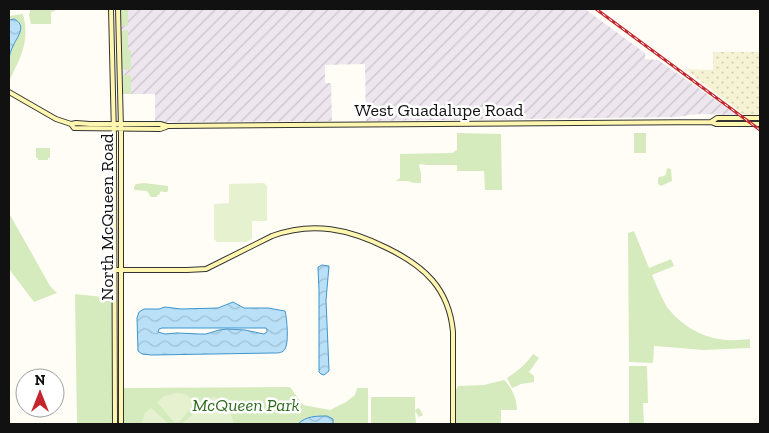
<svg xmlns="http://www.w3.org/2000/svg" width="769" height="433" viewBox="0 0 769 433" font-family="'Zilla Slab',serif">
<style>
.industrial{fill:url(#industrial-furrows)}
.farmland{fill:url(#farmland-dots)}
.grass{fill:#d5ebbd}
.pitch{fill:#e6f2cf}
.water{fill:url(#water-waves);stroke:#3f96cf;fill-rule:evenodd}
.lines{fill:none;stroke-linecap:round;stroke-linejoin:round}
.secondary-casing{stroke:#333;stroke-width:6}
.secondary{stroke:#fff6b0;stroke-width:4}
.rail-casing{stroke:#c4262e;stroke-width:3}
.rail{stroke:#fff;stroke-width:1;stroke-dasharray:4;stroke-linecap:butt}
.labels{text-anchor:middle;stroke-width:5;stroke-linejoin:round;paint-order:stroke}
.street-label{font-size:18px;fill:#111;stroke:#fff}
.park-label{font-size:18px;font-style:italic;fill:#2f6b1f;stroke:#fff}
</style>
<defs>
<pattern id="industrial-furrows" width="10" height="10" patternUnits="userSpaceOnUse" patternTransform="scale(1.25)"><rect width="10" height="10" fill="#eee6ef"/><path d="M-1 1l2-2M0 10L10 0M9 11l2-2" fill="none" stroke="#cbc4cc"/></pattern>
<pattern id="farmland-dots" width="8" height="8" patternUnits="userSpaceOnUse" patternTransform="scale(1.25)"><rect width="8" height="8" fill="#f6f3d4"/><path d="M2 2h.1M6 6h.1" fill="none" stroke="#d2cfb5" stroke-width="1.8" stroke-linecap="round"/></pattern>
<pattern id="water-waves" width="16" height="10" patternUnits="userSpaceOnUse" patternTransform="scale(1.25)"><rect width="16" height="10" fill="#b9e0f7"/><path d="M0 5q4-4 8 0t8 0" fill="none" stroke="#9ebfd3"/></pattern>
</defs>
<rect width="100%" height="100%" fill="#fffdf5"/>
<!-- industrial -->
<path class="industrial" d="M 120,9 L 585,9 L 645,53 L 645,59 L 658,60 L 737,115 L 698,114 L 676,117 L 366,121 L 365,64 L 325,65 L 325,83 L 331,83 L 332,121 L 155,122 L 155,94 L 123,94 Z"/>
<!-- farmland -->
<path class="farmland" d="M 713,52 L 760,52 L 760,115 L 744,115 L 685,69 L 713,70 Z"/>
<!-- grass -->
<path class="grass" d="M 30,9 L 54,9 L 55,11 L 51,12 L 51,24 L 31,24 L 29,15 L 30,13 Z
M 121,9 L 128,9 L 128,26 L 121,25 Z
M 23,14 C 30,41 21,57 9,81 L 9,16 Z
M 128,30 L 128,50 L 131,50 L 131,70 L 125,70 L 122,68 L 121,31 Z
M 123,75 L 131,75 L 131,94 L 123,94 Z
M 457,133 L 501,134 L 502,190 L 485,190 L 484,171 L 457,171 L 457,165 L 427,165 L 420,164 L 419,166 L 421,173 L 421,183 L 414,183 L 407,181 L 396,181 L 400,178 L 400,154 L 452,153 L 457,150 Z
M 634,133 L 646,133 L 646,153 L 634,153 Z
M 36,148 L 50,148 L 50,158 L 48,158 L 48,160 L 38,160 L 38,158 L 36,158 Z
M 667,168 L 671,169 L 672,181 L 661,186 L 658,184 L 658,178 L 659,178 L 659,177 L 664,176 L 666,174 Z
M 144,183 L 168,186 L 168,191 L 167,192 L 163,192 L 161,191 L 159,195 L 157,195 L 157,197 L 151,197 L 147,191 L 134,190 L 134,187 L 136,184 Z
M 9,213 L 50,286 L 57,293 L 34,302 L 9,269 Z
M 634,231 L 649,268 L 671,259 L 674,266 L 652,275 C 657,286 661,297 667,307 C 679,323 699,336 719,339 C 729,341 740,340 750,339 L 750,348 L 704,350 L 654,346 L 653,363 L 629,362 L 628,233 Z
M 75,294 L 112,298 L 112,424 L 77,424 Z
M 533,354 L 539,358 L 529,372 L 534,376 L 534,382 L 521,384 L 512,388 L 507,378 C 518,371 526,364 533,354 Z
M 629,366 L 647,366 L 648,403 L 643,403 L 644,424 L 629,424 Z
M 504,380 C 512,387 517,400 517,410 L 501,410 L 501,424 L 456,424 L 456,390 L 458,386 L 484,385 Z
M 290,387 L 303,405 L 330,410 L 346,402 L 355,395 L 357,388 L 368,388 L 368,424 L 124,424 L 124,388 Z
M 371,397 L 415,397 L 415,410 L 419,408 L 423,415 L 419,417 L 415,411 L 416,424 L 371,424 Z"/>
<!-- pitch -->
<path class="pitch" d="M 264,183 L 267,186 L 267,221 L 252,221 L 252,239 L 246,242 L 217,242 L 214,239 L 214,204 L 229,203 L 229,184 Z
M 176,393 L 185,394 L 196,402 L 179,422 L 174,422 L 157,402 L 164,396 Z
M 214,396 L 230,412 L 234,424 L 182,424 Z
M 151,408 L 169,424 L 141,424 L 145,413 Z"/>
<!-- water -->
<path class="water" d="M 14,19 C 27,25 18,36 14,44 C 11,50 9,55 9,60 L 9,20 Z
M 322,265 L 329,266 L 326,300 L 329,371 L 324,375 L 321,374 L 319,372 L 319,290 L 318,268 L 318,267 Z
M 233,302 L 244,308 L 268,308 L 285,311 C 287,318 289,343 285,349 C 283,353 278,353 274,353 L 151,355 L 142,354 L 138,351 L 137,318 L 139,312 L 144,309 L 159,309 L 165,307 L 181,309 L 218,308 ZM 162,328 L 266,328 L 267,330 L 267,332 L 264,334 L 245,330 L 227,329 L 219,330 L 206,334 L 200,334 L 177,333 L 165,334 L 158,332 L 159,329 Z
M 327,416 L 333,419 L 333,424 L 298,424 C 306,416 316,416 327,416 Z"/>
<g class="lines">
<!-- secondary casing -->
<g class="secondary-casing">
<path id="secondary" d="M 111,9 L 114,135 L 115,424
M 118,9 L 121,129 L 121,424
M 9,92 L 56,119 L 71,124 L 74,128 L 160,129 L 166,127
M 711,122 L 717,118 L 760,118
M 71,124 L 76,123 L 90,124 L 160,124 L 167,126 L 711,122 L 716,124 L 760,124
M 115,270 L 187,270 L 206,269 L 272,236 C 313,221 349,229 387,248 C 424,266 449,288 453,332 L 453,424"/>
</g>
<!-- secondary -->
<use href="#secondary" class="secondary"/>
<!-- rail casing -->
<g class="rail-casing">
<path id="rail" d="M 596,9 L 760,130"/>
</g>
<!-- rail -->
<use href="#rail" class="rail"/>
</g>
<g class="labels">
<!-- street labels -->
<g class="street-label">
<text x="439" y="116">West Guadalupe Road</text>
<text transform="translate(107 217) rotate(-90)" y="6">North McQueen Road</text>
</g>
<!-- park labels -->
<g class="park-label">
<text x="246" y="411">McQueen Park</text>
</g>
</g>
<!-- border -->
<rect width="769" height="433" fill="none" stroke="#111111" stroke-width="20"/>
<!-- north arrow -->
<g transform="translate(40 393)"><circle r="24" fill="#ffffff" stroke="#a0a0a0"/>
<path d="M0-4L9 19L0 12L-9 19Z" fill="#c4262e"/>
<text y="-8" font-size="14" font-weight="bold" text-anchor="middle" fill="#111111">N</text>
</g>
</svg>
